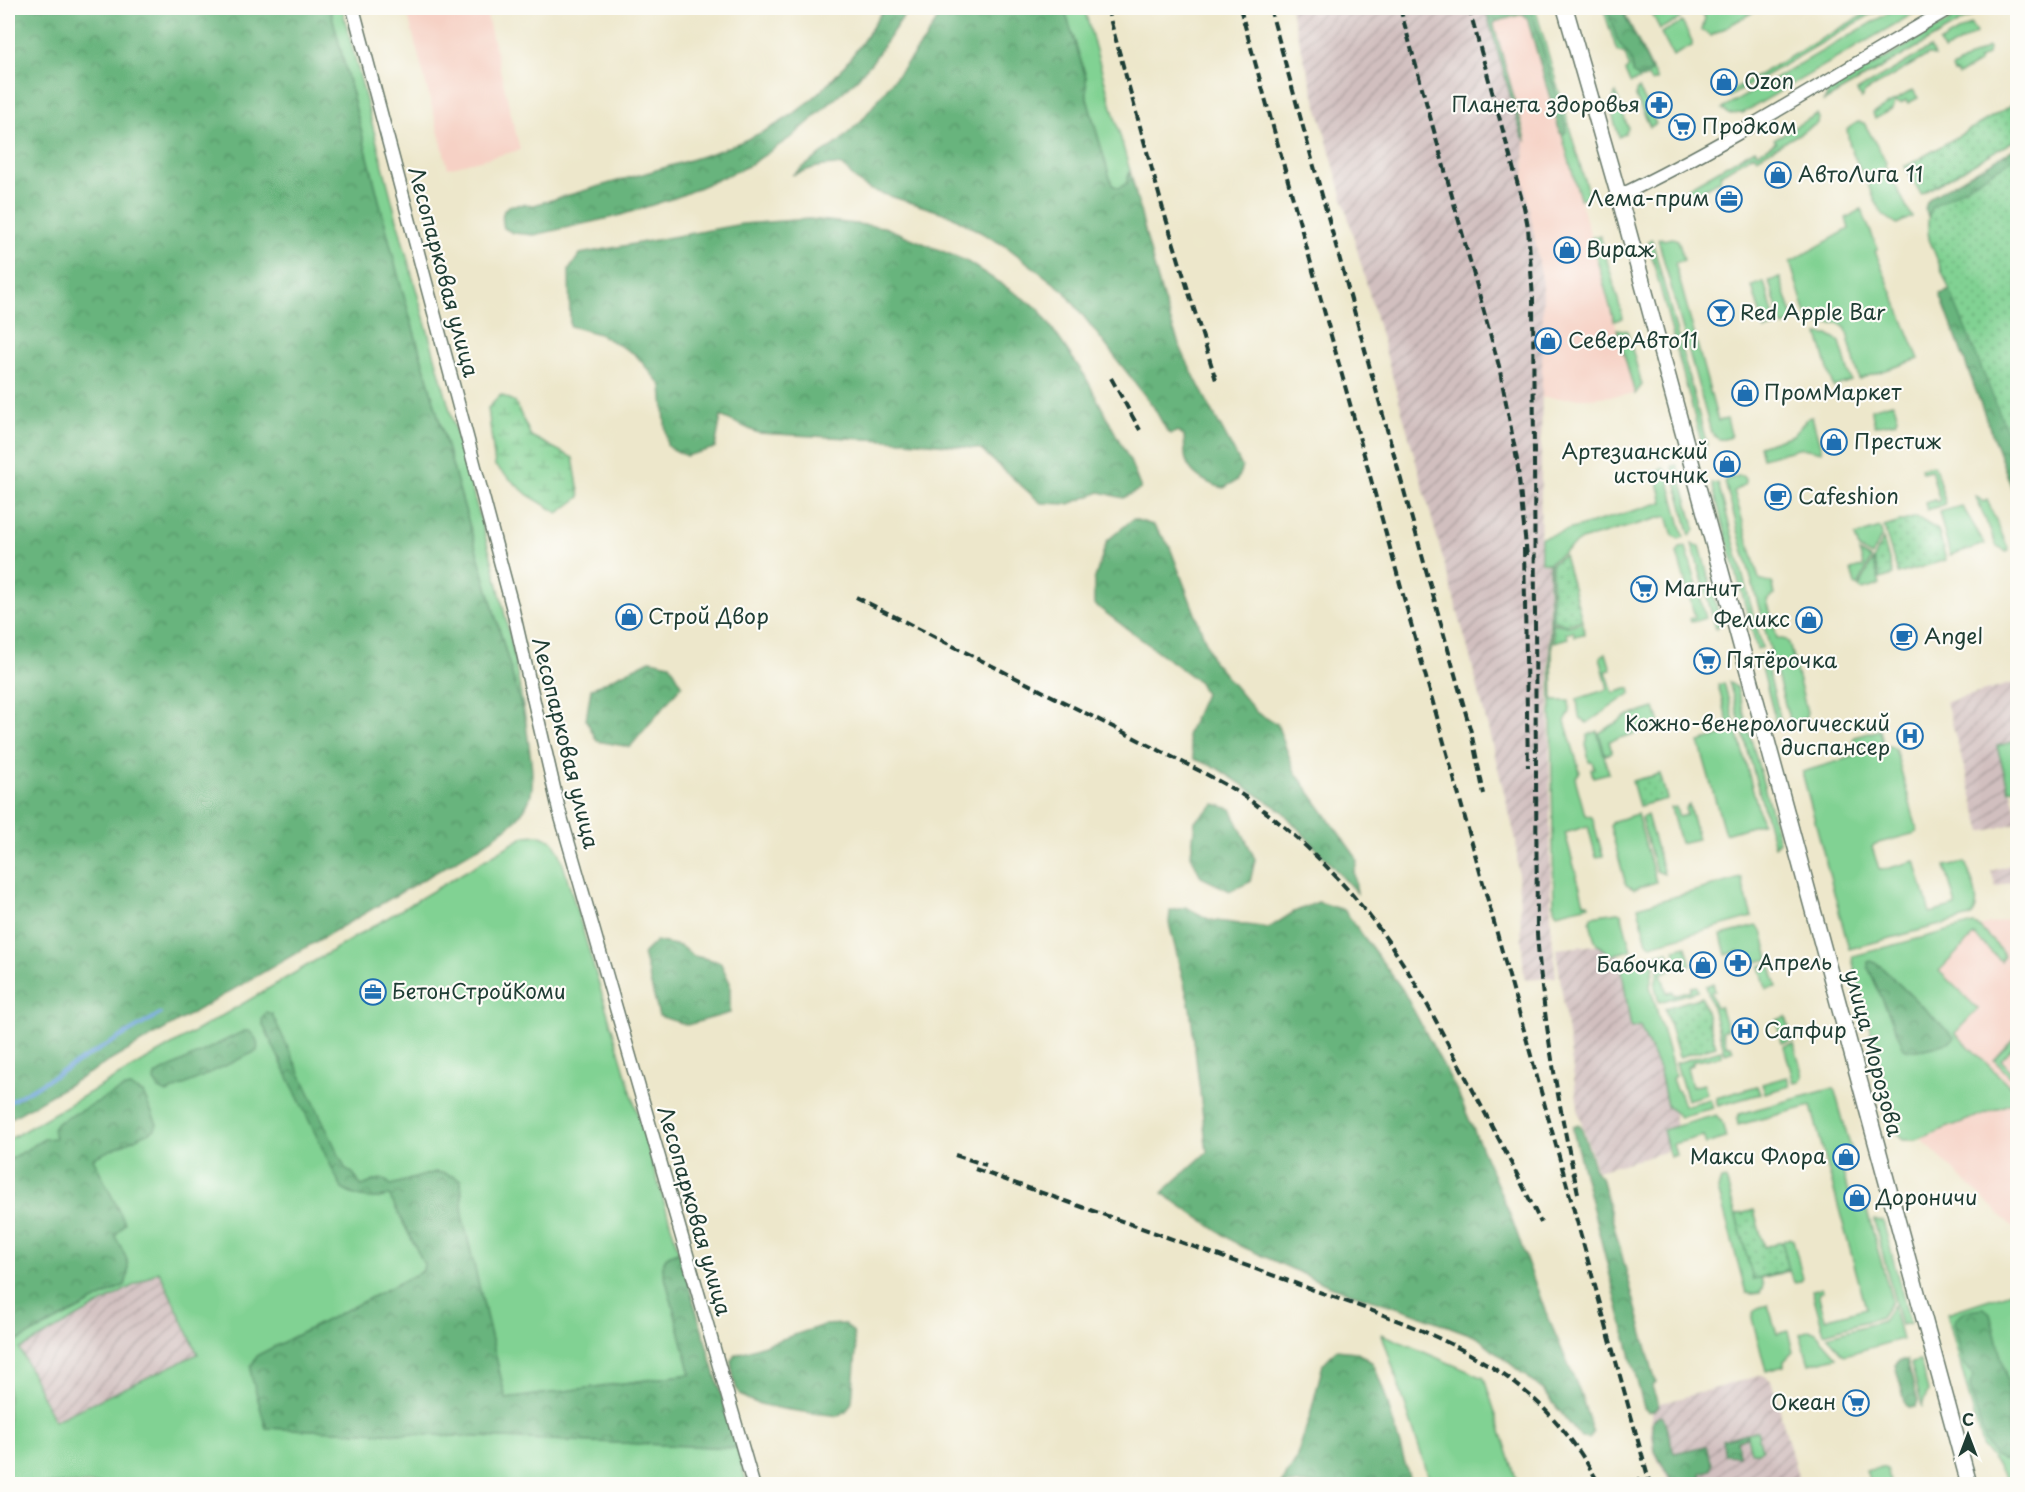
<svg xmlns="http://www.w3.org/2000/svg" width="2025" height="1492" viewBox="0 0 2025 1492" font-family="'Playpen Sans',sans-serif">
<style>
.built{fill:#f6d1c5}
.industrial{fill:url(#industrial-furrows)}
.green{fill:#81d293;stroke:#508864;stroke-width:1.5;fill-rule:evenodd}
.forest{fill:url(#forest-crowns);stroke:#447858;stroke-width:1.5}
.wetland{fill:url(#wetland-marsh);stroke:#508864;stroke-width:1.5}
.park{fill:url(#park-dots);stroke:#508864;stroke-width:1.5}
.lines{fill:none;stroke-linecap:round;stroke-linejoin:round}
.stream{stroke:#6ea5dc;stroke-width:4}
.minor-casing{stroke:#677869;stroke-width:15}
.major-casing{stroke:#677869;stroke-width:18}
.minor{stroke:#fff;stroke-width:12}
.major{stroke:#fff;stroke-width:15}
.rail{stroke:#1f3d34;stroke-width:4;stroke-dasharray:9 4.5;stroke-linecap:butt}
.labels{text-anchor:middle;stroke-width:4.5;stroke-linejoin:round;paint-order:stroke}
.poi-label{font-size:21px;fill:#1f3d34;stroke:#fdfcf7;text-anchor:start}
.street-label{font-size:21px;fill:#1f3d34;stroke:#fdfcf7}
</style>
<defs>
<pattern id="industrial-furrows" width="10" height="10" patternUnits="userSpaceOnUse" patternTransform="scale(1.5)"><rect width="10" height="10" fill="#d1bfbf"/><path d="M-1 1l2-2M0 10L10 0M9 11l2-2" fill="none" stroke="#a99c9c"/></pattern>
<pattern id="forest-crowns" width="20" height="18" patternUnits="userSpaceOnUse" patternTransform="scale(1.5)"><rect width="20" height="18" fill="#68b47d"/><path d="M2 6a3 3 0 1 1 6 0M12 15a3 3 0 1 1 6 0" fill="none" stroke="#559467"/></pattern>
<pattern id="wetland-marsh" width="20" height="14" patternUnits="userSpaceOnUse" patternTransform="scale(1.5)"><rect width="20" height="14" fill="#81d293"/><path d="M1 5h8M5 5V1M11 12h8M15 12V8" fill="none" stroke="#69ac79"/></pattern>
<pattern id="park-dots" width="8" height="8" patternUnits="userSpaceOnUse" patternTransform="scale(1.5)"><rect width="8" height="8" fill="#81d293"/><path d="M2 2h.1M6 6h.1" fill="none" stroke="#69ac79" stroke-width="1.8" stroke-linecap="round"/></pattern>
</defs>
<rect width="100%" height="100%" fill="#fdfcf7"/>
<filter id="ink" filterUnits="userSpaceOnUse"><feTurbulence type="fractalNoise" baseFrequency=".0167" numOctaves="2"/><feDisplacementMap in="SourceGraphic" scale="12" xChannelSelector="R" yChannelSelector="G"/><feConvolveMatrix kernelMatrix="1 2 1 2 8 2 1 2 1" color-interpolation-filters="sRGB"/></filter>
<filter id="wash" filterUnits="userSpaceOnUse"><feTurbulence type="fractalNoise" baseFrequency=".008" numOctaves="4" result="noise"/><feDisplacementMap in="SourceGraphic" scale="24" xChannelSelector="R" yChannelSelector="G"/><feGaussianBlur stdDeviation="1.35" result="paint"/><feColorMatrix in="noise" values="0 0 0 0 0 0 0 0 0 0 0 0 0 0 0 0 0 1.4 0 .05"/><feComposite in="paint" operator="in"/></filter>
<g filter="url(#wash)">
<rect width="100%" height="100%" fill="#ede7cb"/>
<!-- built -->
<path class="built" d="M 406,8 L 485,8 L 520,150 L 448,168 Z
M 1527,11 L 1578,191 L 1635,394 L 1588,398 L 1542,398 L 1541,276 L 1524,180 L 1525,139 L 1491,21 Z
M 2017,917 L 2017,1231 L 1922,1140 L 1871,955 Z"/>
<!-- industrial -->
<path class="industrial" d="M 1290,8 L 1487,8 L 1525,139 L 1524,180 L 1543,285 L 1540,563 L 1548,564 L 1551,925 L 1556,977 L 1524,979 L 1516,840 L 1468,649 Z
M 2017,682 L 2017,742 L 1999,748 L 2017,814 L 2017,823 L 1982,832 L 1946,702 Z
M 2017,863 L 2017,880 L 1996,887 L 1991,871 Z
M 1606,944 L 1618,954 L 1626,965 L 1664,1065 L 1677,1131 L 1665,1152 L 1597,1171 L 1579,1114 L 1556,949 Z
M 160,1271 L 199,1354 L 53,1421 L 20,1348 Z
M 1762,1375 L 1771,1380 L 1774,1389 L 1800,1484 L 1670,1484 L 1654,1452 L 1650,1422 L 1655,1401 L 1659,1403 L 1670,1401 Z"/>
<!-- green -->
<path class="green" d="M 330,8 L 342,8 L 402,239 L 493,564 L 511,641 L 526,723 L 399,279 Z
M 1064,8 L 1084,8 L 1130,171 L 1126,184 L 1119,188 L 1112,185 L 1087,99 L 1086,77 Z
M 1535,8 L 1589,196 L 1580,199 L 1527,11 Z
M 1603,8 L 1622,8 L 1657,80 L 1651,82 L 1648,77 L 1630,83 L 1625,71 L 1629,66 L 1625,54 L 1617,51 Z
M 1649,8 L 1675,8 L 1680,19 L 1660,29 Z
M 1700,8 L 1760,8 L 1711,36 L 1702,30 L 1705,18 Z
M 1875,8 L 1882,8 L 1729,97 L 1727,93 Z
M 1897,8 L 1923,8 L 1743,113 L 1729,114 L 1722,109 Z
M 1972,8 L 1985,8 L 1824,101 L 1829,91 Z
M 1682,22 L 1692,41 L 1692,46 L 1673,56 L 1661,33 Z
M 1971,24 L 1976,33 L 1944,51 L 1939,43 Z
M 1988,47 L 1989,48 L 1988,54 L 1978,60 L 1979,63 L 1958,75 L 1956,72 L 1954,73 L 1952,68 Z
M 1930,48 L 1935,56 L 1928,55 L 1865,92 L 1861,99 L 1857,91 Z
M 1639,88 L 1656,124 L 1650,127 L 1636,97 L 1636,91 Z
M 1913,90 L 1918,98 L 1908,103 L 1906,100 L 1901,103 L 1895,102 L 1893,109 L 1875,119 L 1873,113 Z
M 1616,93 L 1628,128 L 1625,134 L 1619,137 C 1615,121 1606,107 1616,93 Z
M 1817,114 L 1819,118 L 1818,123 L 1757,158 L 1754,154 L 1721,174 L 1720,180 L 1695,194 L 1691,194 L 1687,188 L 1755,149 L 1758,153 L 1776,142 L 1774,139 Z
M 1858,122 L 1864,123 L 1886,162 L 1885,166 L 1912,217 L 1897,224 L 1882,214 L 1853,154 L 1849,142 L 1847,129 Z
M 1861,209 L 1878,249 L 1875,251 L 1919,359 L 1859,379 L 1846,329 L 1839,323 L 1809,324 L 1790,262 L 1849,229 L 1846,218 Z
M 1600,235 L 1623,318 L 1614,321 L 1591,238 Z
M 1662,238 L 1663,240 L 1672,238 L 1678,240 L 1684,260 L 1675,263 L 1718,421 L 1727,419 L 1731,434 L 1730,437 C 1721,441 1717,440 1711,432 L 1658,239 Z
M 1652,240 L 1707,445 L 1705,446 L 1702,445 L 1648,242 Z
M 1780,278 L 1794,320 L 1792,323 L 1782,326 L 1769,281 Z
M 1764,282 L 1777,327 L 1765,330 L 1752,286 Z
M 1617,329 L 1627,331 L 1628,334 L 1642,385 L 1635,394 Z
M 1818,334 L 1828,335 L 1840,342 L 1851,381 L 1833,387 Z
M 1892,403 L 1894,404 L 1898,418 L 1896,422 L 1875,426 L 1871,409 Z
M 1812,417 L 1822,452 L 1802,448 L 1762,458 L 1759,446 L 1793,435 L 1808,418 Z
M 1677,465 L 1695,530 L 1690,536 L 1672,466 Z
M 1932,465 L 1935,467 L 1946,504 L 1927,510 L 1925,503 L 1935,500 L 1936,502 L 1940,501 L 1931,470 L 1922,472 L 1921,468 Z
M 1663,468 L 1666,470 L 1684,537 L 1679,539 L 1673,536 L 1667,516 L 1581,540 L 1550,562 L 1553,701 L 1569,701 L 1570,712 L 1565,721 L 1580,772 L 1575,778 L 1585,815 L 1592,817 L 1603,856 L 1596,857 L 1588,826 L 1565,833 L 1584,903 L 1588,903 L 1589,905 L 1557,913 L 1554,909 L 1549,563 L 1541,562 L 1541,538 L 1663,502 L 1656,474 L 1658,470 Z
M 1738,476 L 1742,476 L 1745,479 L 1745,484 L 1734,491 L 1759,579 L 1761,581 L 1772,582 L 1775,595 L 1767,600 L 1777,638 L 1786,640 L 1789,643 L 1807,712 L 1806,718 L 1796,722 L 1789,719 L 1725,482 L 1726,480 Z
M 1718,483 L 1762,647 L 1762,648 L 1757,649 L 1712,484 Z
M 1975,495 L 1983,502 L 1987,500 L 2009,550 L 2007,552 L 1997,547 Z
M 1962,506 L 1985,544 L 1950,555 L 1939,512 Z
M 1880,528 L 1882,535 L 1872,556 L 1859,549 L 1855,536 Z
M 1692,544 L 1700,546 L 1721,623 L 1716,629 Z
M 1686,547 L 1706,618 L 1691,622 L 1690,619 L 1695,617 L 1677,553 L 1680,548 Z
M 1859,552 L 1871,559 L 1858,586 L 1855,584 L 1851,570 L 1864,566 Z
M 1873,560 L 1880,585 L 1862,590 L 1859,588 Z
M 1583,622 L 1584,634 L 1575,636 L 1573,631 L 1566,633 L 1568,638 L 1554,642 L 1553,623 L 1568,626 Z
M 1606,653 L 1611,670 L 1606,671 L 1613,693 L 1630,688 L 1631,693 L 1587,723 L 1579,717 L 1577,699 L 1608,689 L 1600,657 Z
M 1764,655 L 1781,721 L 1781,724 L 1776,723 L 1759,656 Z
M 1729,682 L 1737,688 L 1779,841 L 1774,846 Z
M 1724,683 L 1762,823 L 1725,834 L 1699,742 L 1731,733 L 1718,685 Z
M 1655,708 L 1661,726 L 1609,741 L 1612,753 L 1605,755 L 1599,733 L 1627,716 Z
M 1880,730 L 1883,743 L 1857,749 L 1853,739 L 1855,737 Z
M 1597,731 L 1609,773 L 1593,777 L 1591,769 L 1594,768 L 1592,762 L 1589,762 L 1586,745 L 1588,735 Z
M 2017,741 L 2017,787 L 2009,790 L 1997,746 Z
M 1889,746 L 1895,748 L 1917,829 L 1916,833 L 1875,844 L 1872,847 L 1879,869 L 1882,870 L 1915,861 L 1930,913 L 1956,906 L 1945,866 L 1965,862 C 1970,876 1985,906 1970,917 L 1849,949 L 1802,772 Z
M 1689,805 L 1698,839 L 1680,843 L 1671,808 L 1676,807 L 1679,817 L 1687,815 L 1685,809 Z
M 1637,814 L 1656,882 L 1634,889 L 1626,885 L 1610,826 L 1614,821 Z
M 1647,815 L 1664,874 L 1656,871 L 1641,818 Z
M 538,835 L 553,841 L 560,854 L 679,1252 C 668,1255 663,1257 663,1269 L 691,1374 L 506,1399 L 463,1219 L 461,1180 L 447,1174 L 436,1172 L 391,1185 L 389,1194 L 424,1264 L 423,1271 L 258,1355 L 251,1366 L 266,1428 L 737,1448 L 747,1484 L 8,1484 L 8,1346 L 125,1285 L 44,1139 L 8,1161 L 8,1140 L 244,1003 L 525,836 ZM 159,1271 L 198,1354 L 54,1421 L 20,1349 Z
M 1741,878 L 1752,917 L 1651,945 L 1647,942 L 1638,907 Z
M 1617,912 L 1621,913 L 1631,950 L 1612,955 C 1594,945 1594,940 1590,921 L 1592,916 Z
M 1973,924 L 1977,925 L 2002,951 L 2004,956 L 2001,961 L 1974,935 L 1939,971 L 1978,1009 L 1955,1033 L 2015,1091 L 2012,1103 L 1915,1140 L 1903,1140 L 1898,1135 L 1852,959 L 1853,956 Z
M 1756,926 L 1762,931 L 1769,959 L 1744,965 L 1739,951 L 1726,955 L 1721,935 Z
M 1686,946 L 1691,965 L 1679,968 L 1674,949 Z
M 1668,951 L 1673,970 L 1661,973 L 1667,993 L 1673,992 L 1674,995 L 1691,990 L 1691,987 L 1697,986 L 1698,991 L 1659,1002 L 1655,986 L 1659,966 L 1656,954 Z
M 1651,955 L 1654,966 L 1650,986 L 1675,1075 L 1672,1079 L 1676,1090 L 1679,1091 L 1684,1106 L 1710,1099 L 1713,1108 L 1680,1117 L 1667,1106 L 1660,1071 L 1640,1026 L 1631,1028 L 1621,963 Z
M 1770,963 L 1777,987 L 1766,989 L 1760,966 Z
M 1713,983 L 1715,990 L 1711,992 L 1715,1007 L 1720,1006 L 1727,1029 L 1722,1031 L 1727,1046 L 1731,1045 L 1733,1050 L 1725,1053 L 1706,986 Z
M 1786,1017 L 1793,1041 L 1782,1043 L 1776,1020 Z
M 2017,1035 L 2017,1043 L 2001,1060 L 2017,1077 L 2017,1084 L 1994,1060 Z
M 1794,1044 L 1803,1076 L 1800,1082 L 1794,1083 L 1784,1046 Z
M 1721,1050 L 1722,1056 L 1692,1062 L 1693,1065 L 1687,1067 L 1692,1087 L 1704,1084 L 1707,1094 L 1687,1100 L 1676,1063 Z
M 1787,1077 L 1790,1086 L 1765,1093 L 1762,1084 Z
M 1757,1086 L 1760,1094 L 1718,1106 L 1716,1098 Z
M 1834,1088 L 1851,1149 L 1838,1153 L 1852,1208 L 1865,1204 L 1892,1301 L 1881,1317 L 1824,1333 L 1812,1290 L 1822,1288 L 1823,1291 L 1818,1293 L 1825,1319 L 1866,1308 L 1811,1106 L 1738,1125 L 1737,1119 L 1739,1114 Z
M 1716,1115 L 1722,1122 L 1726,1138 L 1706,1144 L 1703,1136 L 1673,1144 L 1676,1155 L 1670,1157 L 1663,1130 Z
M 1726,1179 L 1753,1279 L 1789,1270 L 1782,1242 L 1789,1238 L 1793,1240 L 1803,1278 L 1801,1281 L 1794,1282 L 1789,1271 L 1761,1278 L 1763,1286 L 1760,1293 L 1753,1294 L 1746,1293 L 1718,1189 L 1721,1180 Z
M 1874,1220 L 1883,1221 L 1910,1323 L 1901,1325 Z
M 2017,1290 L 2017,1362 L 2012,1364 L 2017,1386 L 2017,1484 L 2012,1484 L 1982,1446 L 1947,1313 Z
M 1768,1305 L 1777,1334 L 1788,1331 L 1793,1352 L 1784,1361 L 1784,1366 L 1766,1371 L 1752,1318 C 1753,1308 1759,1307 1768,1305 Z
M 1893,1305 L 1902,1339 L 1844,1355 L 1827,1336 L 1883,1321 Z
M 1809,1330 L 1816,1333 L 1837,1357 L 1809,1364 L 1800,1334 Z
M 1382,1334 L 1484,1378 L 1518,1484 L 1431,1484 Z
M 1920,1361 L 1928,1391 L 1922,1406 L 1911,1363 Z
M 1757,1431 L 1762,1449 L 1758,1452 L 1751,1452 L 1746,1433 Z
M 1881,1467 L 1887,1469 L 1891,1484 L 1870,1484 L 1866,1471 Z"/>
<!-- forest -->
<path class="forest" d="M 8,8 L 330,8 L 399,279 L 526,723 C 528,742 535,776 531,794 C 525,819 499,834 479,847 L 8,1120 Z
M 884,8 L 909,8 L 872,62 L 854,82 L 793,136 L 748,166 L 680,196 L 618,216 L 534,235 L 513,233 L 504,228 C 497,201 514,204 534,205 C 574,194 613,182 653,171 C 697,158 741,146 781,122 C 825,96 859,51 884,8 Z
M 944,8 L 1064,8 L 1086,77 L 1087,99 L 1112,185 L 1119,188 L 1126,184 L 1130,171 C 1145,228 1157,289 1179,344 C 1197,386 1221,426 1242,467 L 1237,480 L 1224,488 C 1210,485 1191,476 1186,460 C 1184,453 1185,443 1184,436 L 1178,431 L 1171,434 L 1167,431 L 1153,406 L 1064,291 L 1007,247 L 950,215 L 871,190 L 858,182 L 843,166 C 825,163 809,169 792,175 L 840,141 L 862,120 L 925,40 Z
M 1485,8 L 1531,8 L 1565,124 L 1566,132 L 1563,134 L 1560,133 L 1527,18 L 1523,14 L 1495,22 L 1494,25 L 1526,140 L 1522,136 Z
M 1607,8 L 1621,8 L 1650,67 L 1651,72 L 1639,78 L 1632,73 C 1634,54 1623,53 1617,39 C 1613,29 1610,18 1607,8 Z
M 2017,147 L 2017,502 L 1940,294 L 1956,288 L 1925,209 L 1927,202 L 1933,196 Z
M 809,219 L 884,227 L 966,261 L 1038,308 L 1085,376 L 1130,461 L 1141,489 L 1123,498 L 1100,492 L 1069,504 L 1041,503 L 980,449 L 921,442 L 758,433 L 721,416 L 715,448 L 686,456 L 667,446 L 662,386 L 635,354 L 599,334 L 570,326 L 569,270 L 580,254 L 742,224 Z
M 1133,519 L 1153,525 L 1169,545 L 1213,661 L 1257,713 L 1277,724 L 1295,772 L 1356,857 L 1357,862 L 1354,873 L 1357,893 L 1282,811 L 1217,768 L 1194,759 L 1187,735 L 1205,694 L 1199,682 L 1094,604 L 1094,581 L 1107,541 Z
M 650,660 L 670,664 L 682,685 L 630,747 L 597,741 L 586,720 L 591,689 Z
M 1215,804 L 1231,809 L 1255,859 L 1250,882 L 1230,891 L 1201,877 L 1191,855 L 1195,821 Z
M 1318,902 L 1344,910 L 1402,989 L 1457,1091 L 1511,1217 L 1544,1308 L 1580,1392 L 1593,1433 L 1589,1439 L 1581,1438 L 1543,1390 L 1477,1337 L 1406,1310 L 1332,1287 L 1239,1245 L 1162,1193 L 1207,1152 L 1190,1007 L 1169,923 L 1170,911 L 1186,907 L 1210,920 L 1269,928 L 1294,912 Z
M 656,941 L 680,946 L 694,956 L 720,962 L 730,983 L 730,1013 L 687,1025 L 659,1016 L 643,954 Z
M 1871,961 L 1878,964 L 1954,1037 L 1954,1039 C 1945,1045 1913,1054 1904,1048 L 1868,967 L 1868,962 Z
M 266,1012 L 272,1014 L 346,1170 L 353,1173 L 361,1186 C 374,1183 380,1173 391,1185 L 436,1172 L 447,1174 L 461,1180 L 463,1219 L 506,1399 L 691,1374 L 663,1269 C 663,1257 668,1255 679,1252 L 737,1448 L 266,1428 L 251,1375 L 251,1366 L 258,1355 L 423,1271 L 424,1264 L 389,1195 C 374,1202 355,1197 342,1189 L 263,1025 L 262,1020 Z
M 244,1031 L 249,1031 C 256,1037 259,1042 257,1051 L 167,1093 L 159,1089 L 154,1081 L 155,1075 Z
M 130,1087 L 143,1093 L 157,1124 L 155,1129 L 150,1132 L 93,1158 L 125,1223 L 115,1236 C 125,1255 133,1264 125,1285 L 8,1346 L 8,1161 L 44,1139 L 55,1138 L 53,1129 L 57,1123 L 122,1089 Z
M 1578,1124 L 1581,1126 L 1596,1173 L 1601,1177 L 1656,1383 L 1652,1387 L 1659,1406 L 1654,1410 L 1649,1412 L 1644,1408 L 1573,1131 L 1573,1126 Z
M 1984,1308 L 1990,1313 L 2007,1380 L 2009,1453 L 2008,1458 L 2004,1461 L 1995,1457 L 1984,1440 L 1970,1387 L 1973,1375 L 1964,1365 L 1954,1322 C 1960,1310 1972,1309 1984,1308 Z
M 845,1324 L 853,1332 L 856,1351 L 852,1402 L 846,1412 L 839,1416 C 817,1413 752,1409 739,1393 C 733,1386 733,1370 731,1361 L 735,1355 L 824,1325 Z
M 1336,1350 L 1356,1352 L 1373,1363 L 1384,1391 L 1411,1484 L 1281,1484 L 1295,1462 L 1310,1416 L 1323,1364 Z
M 1900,1360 L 1907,1360 L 1918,1402 L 1915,1407 L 1909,1408 L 1906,1405 L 1895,1365 Z
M 1659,1415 L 1663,1416 L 1674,1453 L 1706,1446 L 1712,1464 L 1711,1470 L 1701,1473 L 1703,1484 L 1673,1484 L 1655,1451 L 1652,1422 Z
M 1746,1433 L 1747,1437 L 1737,1440 L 1739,1456 L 1725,1455 L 1722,1440 Z"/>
<!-- wetland -->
<path class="wetland" d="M 501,395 L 515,402 L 531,436 L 573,458 L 580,497 L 558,513 L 528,495 L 495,466 L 488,408 Z"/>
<!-- park -->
<path class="park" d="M 2017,102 L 2017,139 L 1921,194 L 1905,167 Z
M 2017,157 L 2017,456 L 1929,239 C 1927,226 1927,218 1932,207 Z
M 1916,517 L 1938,530 L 1946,560 L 1898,574 L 1884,527 Z
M 1883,539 L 1893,575 L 1880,579 L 1874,559 Z
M 1564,555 L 1582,620 L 1567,624 L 1553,621 L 1552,563 Z
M 1660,774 L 1667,799 L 1639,806 L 1632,781 Z
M 1702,997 L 1716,1046 L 1679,1057 L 1665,1008 Z
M 1754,1210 L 1764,1247 L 1782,1242 L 1789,1270 L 1753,1279 L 1736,1215 Z"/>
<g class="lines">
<!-- stream -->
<path class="stream" d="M 8,1103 L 160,1014"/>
</g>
</g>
<g filter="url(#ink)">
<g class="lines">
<!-- minor casing -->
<g class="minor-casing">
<path id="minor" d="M 353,8 L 512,606 L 559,810 L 753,1484
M 1619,196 C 1732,142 1841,71 1950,8"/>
</g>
<!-- major casing -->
<g class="major-casing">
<path id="major" d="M 1565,8 L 1618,193 L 1969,1484"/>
</g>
<!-- minor -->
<use href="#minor" class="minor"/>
<!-- major -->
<use href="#major" class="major"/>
<!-- rail -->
<path class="rail" d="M 1107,8 L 1163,209 L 1216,380
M 1240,8 L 1650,1484
M 1270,8 L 1471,732 L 1484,794
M 1400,8 L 1499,366 L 1517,460 L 1527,556
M 1469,8 L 1524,207 L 1528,227 L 1533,299 L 1537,933 C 1543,1020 1559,1107 1578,1193
M 1111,378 L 1140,430
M 1524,548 L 1528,767
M 856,597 L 1200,771 C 1219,781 1238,791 1255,804 C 1311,845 1362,900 1400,959 C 1423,994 1442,1033 1462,1070 C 1489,1120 1516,1171 1541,1223
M 955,1155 L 986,1165
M 975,1169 C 1082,1207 1190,1245 1297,1284 C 1369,1310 1445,1333 1508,1378 C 1547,1406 1577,1443 1599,1484
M 1638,1478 L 1639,1484"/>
</g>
</g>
<!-- icons -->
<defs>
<g id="shop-ring" transform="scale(1.35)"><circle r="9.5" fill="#fdfcf7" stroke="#1f6fb2" stroke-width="1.5"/><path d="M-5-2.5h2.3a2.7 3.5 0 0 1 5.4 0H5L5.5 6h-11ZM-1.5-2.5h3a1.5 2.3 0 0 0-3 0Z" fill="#1f6fb2"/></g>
<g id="pharmacy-ring" transform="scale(1.35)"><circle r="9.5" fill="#fdfcf7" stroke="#1f6fb2" stroke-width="1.5"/><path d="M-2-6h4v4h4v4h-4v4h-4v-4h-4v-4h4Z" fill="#1f6fb2"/></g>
<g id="supermarket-ring" transform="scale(1.35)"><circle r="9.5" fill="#fdfcf7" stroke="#1f6fb2" stroke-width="1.5"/><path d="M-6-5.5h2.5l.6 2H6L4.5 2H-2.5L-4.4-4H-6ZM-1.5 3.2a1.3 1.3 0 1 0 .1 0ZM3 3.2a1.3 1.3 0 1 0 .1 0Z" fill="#1f6fb2"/></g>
<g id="office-ring" transform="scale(1.35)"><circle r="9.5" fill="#fdfcf7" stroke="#1f6fb2" stroke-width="1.5"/><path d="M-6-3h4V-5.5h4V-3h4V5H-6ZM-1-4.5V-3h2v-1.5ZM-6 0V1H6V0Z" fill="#1f6fb2"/></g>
<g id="bar-ring" transform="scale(1.35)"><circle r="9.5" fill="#fdfcf7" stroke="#1f6fb2" stroke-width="1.5"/><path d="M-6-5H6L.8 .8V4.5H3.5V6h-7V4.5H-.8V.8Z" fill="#1f6fb2"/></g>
<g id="cafe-ring" transform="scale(1.35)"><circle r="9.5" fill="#fdfcf7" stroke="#1f6fb2" stroke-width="1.5"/><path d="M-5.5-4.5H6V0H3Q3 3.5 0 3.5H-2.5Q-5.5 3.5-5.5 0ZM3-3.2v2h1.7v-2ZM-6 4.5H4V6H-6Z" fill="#1f6fb2"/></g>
<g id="hospital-ring" transform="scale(1.35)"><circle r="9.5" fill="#fdfcf7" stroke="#1f6fb2" stroke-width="1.5"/><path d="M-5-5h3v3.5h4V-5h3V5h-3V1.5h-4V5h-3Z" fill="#1f6fb2"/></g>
</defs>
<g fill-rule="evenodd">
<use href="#shop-ring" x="1724" y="82"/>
<use href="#pharmacy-ring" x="1659" y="105"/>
<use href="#supermarket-ring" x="1682" y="127"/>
<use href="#shop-ring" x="1778" y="175"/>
<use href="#office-ring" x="1729" y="199"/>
<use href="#shop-ring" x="1567" y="250"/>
<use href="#bar-ring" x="1721" y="313"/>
<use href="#shop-ring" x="1548" y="341"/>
<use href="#shop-ring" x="1745" y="393"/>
<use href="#shop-ring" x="1834" y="442"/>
<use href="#shop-ring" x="1727" y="464"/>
<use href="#cafe-ring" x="1778" y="497"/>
<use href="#supermarket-ring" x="1644" y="589"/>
<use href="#shop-ring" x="629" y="617"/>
<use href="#shop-ring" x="1809" y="620"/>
<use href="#cafe-ring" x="1904" y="637"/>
<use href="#supermarket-ring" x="1707" y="661"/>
<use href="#hospital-ring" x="1910" y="736"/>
<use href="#pharmacy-ring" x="1738" y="963"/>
<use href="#shop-ring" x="1703" y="965"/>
<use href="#office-ring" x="373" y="992"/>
<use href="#hospital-ring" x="1745" y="1031"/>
<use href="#shop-ring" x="1846" y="1157"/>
<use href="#shop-ring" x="1857" y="1198"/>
<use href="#supermarket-ring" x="1856" y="1403"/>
</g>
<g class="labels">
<!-- poi labels -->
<g class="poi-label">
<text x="1744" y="89">Ozon</text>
<text x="1640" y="112" text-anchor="end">Планета здоровья</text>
<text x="1702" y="134">Продком</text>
<text x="1798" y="182">АвтоЛига 11</text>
<text x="1710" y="206" text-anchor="end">Лема-прим</text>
<text x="1586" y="257">Вираж</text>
<text x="1740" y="320">Red Apple Bar</text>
<text x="1568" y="348">СеверАвто11</text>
<text x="1764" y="400">ПромМаркет</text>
<text x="1854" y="449">Престиж</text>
<text x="1708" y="459" text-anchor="end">Артезианский<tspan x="1708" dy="24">источник</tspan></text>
<text x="1798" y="504">Cafeshion</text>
<text x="1664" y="596">Магнит</text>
<text x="648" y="624">Строй Двор</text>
<text x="1790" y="627" text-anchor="end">Феликс</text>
<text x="1924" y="644">Angel</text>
<text x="1726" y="668">Пятёрочка</text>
<text x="1890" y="731" text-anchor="end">Кожно-венерологический<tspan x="1890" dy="24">диспансер</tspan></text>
<text x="1758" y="970">Апрель</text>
<text x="1684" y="972" text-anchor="end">Бабочка</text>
<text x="392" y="999">БетонСтройКоми</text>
<text x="1764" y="1038">Сапфир</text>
<text x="1826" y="1164" text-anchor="end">Макси Флора</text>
<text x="1876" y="1205">Дороничи</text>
<text x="1836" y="1410" text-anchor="end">Океан</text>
</g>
<!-- street labels -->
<g class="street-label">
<text transform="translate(443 272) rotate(75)" y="7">Лесопарковая улица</text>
<text transform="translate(565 743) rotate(76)" y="7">Лесопарковая улица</text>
<text transform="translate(1873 1053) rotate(75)" y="7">улица Морозова</text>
<text transform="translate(694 1211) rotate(74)" y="7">Лесопарковая улица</text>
</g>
</g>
<!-- margin -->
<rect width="2025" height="1492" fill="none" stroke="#fdfcf7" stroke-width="30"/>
<!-- north arrow -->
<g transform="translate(1968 1435)" stroke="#fdfcf7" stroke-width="4.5" paint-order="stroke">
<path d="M0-4.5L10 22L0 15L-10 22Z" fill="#1f3d34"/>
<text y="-9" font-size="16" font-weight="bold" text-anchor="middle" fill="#1f3d34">С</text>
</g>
</svg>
